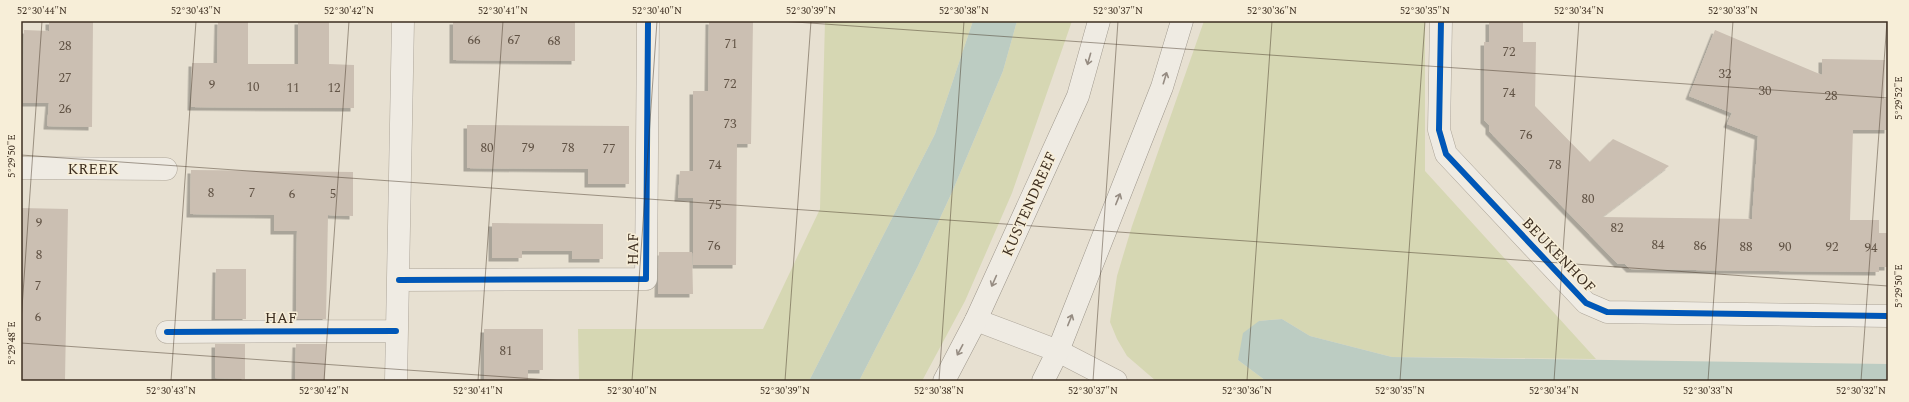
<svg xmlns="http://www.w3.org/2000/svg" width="1909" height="402" viewBox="0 0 1909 402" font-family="Spectral,serif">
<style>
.green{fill:#d6d7b3}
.water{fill:#bcccc2}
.building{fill:#cbbfb2;filter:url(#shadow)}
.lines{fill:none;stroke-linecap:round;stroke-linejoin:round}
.street-casing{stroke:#ada599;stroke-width:23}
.secondary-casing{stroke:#9c958a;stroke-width:23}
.street{stroke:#efebe3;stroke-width:22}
.secondary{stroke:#efebe3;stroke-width:22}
.cycleway-casing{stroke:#f7eed8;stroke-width:8}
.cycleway{stroke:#0057b8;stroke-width:6}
.oneway{stroke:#968c82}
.ticks{fill:none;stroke:#3d2e20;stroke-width:1;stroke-opacity:0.45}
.labels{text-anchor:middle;stroke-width:3;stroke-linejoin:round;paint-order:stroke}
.number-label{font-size:13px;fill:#605244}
.street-label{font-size:15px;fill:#3d2e20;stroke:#f7eed8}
.neatline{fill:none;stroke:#3d2e20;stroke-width:1.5}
.ticks-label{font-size:10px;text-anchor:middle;fill:#3d2e20}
</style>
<defs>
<filter id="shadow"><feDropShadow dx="-3.5" dy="3.5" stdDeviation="0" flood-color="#0004"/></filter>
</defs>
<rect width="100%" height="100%" fill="#e7e0d1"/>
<!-- green -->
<path class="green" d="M 825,21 L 973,21 L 935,134 L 809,381 L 579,381 L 578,329 L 763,329 L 820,209 Z
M 1017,21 L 1072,21 L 1012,193 L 965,301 L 922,381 L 859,381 L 918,266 L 953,190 L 1003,71 Z
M 1204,21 L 1425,21 L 1425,171 L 1596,359 L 1392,357 L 1310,336 L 1282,319 L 1259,321 L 1238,360 L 1266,381 L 1156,381 L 1127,356 L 1117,339 L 1110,322 L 1117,276 L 1132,226 Z"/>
<!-- water -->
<path class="water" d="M 973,21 L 1017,21 L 1003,71 L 953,190 L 918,266 L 859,381 L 809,381 L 935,134 Z
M 1282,319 L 1310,336 L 1392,357 L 1888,364 L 1888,381 L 1266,381 L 1238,360 L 1243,333 L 1259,321 Z"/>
<!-- building -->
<path class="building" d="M 49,21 L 93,21 L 92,127 L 47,126 L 49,103 L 23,103 L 24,30 L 49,31 Z
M 218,21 L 248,21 L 248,64 L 298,64 L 298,21 L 329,21 L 329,64 L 354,65 L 354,108 L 191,107 L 192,63 L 217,63 Z
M 453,21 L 575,21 L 575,61 L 453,60 Z
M 709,21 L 753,21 L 751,144 L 737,144 L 736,265 L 693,265 L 693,198 L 678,198 L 680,171 L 693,171 L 693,91 L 708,91 Z
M 1489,21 L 1523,21 L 1523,42 L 1536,42 L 1535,106 L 1590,162 L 1613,139 L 1669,166 L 1602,217 L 1752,219 L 1758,136 L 1727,124 L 1732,113 L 1689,96 L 1715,30 L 1822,75 L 1822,59 L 1885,60 L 1884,99 L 1888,99 L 1888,130 L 1853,130 L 1850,220 L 1879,220 L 1879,233 L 1888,233 L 1888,267 L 1879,267 L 1879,272 L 1695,270 L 1630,269 L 1625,264 L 1618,264 L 1489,131 L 1489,125 L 1484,120 L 1484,42 L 1489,42 Z
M 467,125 L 629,126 L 629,184 L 588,184 L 588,169 L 467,168 Z
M 191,170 L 353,172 L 353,216 L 328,215 L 326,319 L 296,319 L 297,231 L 274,231 L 274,215 L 190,214 Z
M 21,208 L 68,209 L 65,381 L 21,381 Z
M 492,223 L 603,224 L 603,259 L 572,259 L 572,251 L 522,251 L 522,258 L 492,258 Z
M 659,252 L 692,252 L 693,294 L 658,294 Z
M 216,269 L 246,269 L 246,319 L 215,319 Z
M 484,329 L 543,329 L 543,370 L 528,370 L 528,381 L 484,381 Z
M 215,344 L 245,344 L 245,379 L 215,378 Z
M 296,344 L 326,344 L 325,380 L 295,379 Z"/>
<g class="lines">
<!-- street casing -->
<g class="street-casing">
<path id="street" d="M 1441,21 L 1439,130 L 1446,154 L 1586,303 L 1607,312 L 1888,316
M 21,168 L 166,169
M 399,280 L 646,279 L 648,21
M 976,320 L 1058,351 L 1116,381
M 167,332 L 396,331
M 396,381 L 403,21"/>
</g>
<!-- secondary casing -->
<g class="secondary-casing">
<path id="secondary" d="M 944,381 L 976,320 L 1078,96 L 1099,21
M 1043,381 L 1058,351 L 1162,87 L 1182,21"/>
</g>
<!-- street -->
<use href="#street" class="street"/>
<!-- secondary -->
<use href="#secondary" class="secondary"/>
<!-- cycleway casing -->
<g class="cycleway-casing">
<path id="cycleway" d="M 1441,21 L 1439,130 L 1446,154 L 1586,303 L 1607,312 L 1888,316
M 399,280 L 646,279 L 648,21
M 167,332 L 396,331"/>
</g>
<!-- cycleway -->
<use href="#cycleway" class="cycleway"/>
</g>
<!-- one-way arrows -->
<defs><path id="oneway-shaft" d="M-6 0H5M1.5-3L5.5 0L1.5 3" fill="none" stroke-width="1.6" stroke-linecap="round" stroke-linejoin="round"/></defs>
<g class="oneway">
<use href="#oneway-shaft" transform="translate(1089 59) rotate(106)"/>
<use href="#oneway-shaft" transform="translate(1165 78) rotate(-73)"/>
<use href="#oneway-shaft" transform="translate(1118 199) rotate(-68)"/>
<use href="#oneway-shaft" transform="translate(994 281) rotate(114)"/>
<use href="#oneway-shaft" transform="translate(1070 320) rotate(-68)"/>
<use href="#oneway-shaft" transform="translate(960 350) rotate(118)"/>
</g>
<!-- ticks -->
<path class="ticks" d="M 781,21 L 1888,98M 21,155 L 1888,286M 21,322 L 42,21M 21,343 L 564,381M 171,381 L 196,21M 324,381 L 349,21M 478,381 L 503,21M 632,381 L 657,21M 785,381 L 811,21M 939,381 L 964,21M 1093,381 L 1118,21M 1247,381 L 1272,21M 1400,381 L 1425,21M 1554,381 L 1579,21M 1708,381 L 1733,21M 1861,381 L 1887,21"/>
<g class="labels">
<!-- number labels -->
<g class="number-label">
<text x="474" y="44">66</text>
<text x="514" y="44">67</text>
<text x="554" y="45">68</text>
<text x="731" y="48">71</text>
<text x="65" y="50">28</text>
<text x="1509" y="56">72</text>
<text x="1725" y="78">32</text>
<text x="65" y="82">27</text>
<text x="730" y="88">72</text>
<text x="212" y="89">9</text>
<text x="253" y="91">10</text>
<text x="293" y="92">11</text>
<text x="334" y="92">12</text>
<text x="1765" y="95">30</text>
<text x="1509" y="97">74</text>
<text x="1831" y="100">28</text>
<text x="65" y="113">26</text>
<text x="730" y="128">73</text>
<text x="1526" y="139">76</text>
<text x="487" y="152">80</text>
<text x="528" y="152">79</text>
<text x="568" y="152">78</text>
<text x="609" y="153">77</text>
<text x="715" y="169">74</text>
<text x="1555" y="169">78</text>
<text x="211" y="197">8</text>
<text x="252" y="197">7</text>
<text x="292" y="198">6</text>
<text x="333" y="198">5</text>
<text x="1588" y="203">80</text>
<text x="715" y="209">75</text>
<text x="39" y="227">9</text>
<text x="1617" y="232">82</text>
<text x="1658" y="249">84</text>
<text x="714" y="250">76</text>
<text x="1700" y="250">86</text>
<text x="1746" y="251">88</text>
<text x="1785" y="251">90</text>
<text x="1832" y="251">92</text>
<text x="1871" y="252">94</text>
<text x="39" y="259">8</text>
<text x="38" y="290">7</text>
<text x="38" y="321">6</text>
<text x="506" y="355">81</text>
</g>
<!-- street labels -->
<g class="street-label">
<text x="93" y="174">KREEK</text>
<text transform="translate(1029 204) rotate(-66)" y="5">KUSTENDREEF</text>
<text transform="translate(633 249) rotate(-89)" y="5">HAF</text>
<text transform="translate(1559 255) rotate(46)" y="5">BEUKENHOF</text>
<text x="281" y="323">HAF</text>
</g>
</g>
<!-- border -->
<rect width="1909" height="402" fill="none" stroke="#f7eed8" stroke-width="44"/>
<rect x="22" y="22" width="1865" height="358" class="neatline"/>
<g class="ticks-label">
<text x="42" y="14">52°30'44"N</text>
<text x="196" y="14">52°30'43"N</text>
<text x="349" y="14">52°30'42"N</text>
<text x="503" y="14">52°30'41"N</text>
<text x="657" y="14">52°30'40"N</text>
<text x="811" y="14">52°30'39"N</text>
<text x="964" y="14">52°30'38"N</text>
<text x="1118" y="14">52°30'37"N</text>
<text x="1272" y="14">52°30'36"N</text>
<text x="1425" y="14">52°30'35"N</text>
<text x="1579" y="14">52°30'34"N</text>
<text x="1733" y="14">52°30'33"N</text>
<text transform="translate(1898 98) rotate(-90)" y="4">5°29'52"E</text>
<text transform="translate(11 156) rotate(-90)" y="4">5°29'50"E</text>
<text transform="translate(1898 286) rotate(-90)" y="4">5°29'50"E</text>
<text transform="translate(11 343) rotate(-90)" y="4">5°29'48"E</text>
<text x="171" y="394">52°30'43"N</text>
<text x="324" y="394">52°30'42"N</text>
<text x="478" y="394">52°30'41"N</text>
<text x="632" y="394">52°30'40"N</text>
<text x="785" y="394">52°30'39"N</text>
<text x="939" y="394">52°30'38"N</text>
<text x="1093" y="394">52°30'37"N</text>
<text x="1247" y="394">52°30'36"N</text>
<text x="1400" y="394">52°30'35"N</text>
<text x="1554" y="394">52°30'34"N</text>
<text x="1708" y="394">52°30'33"N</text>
<text x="1861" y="394">52°30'32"N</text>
</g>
</svg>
